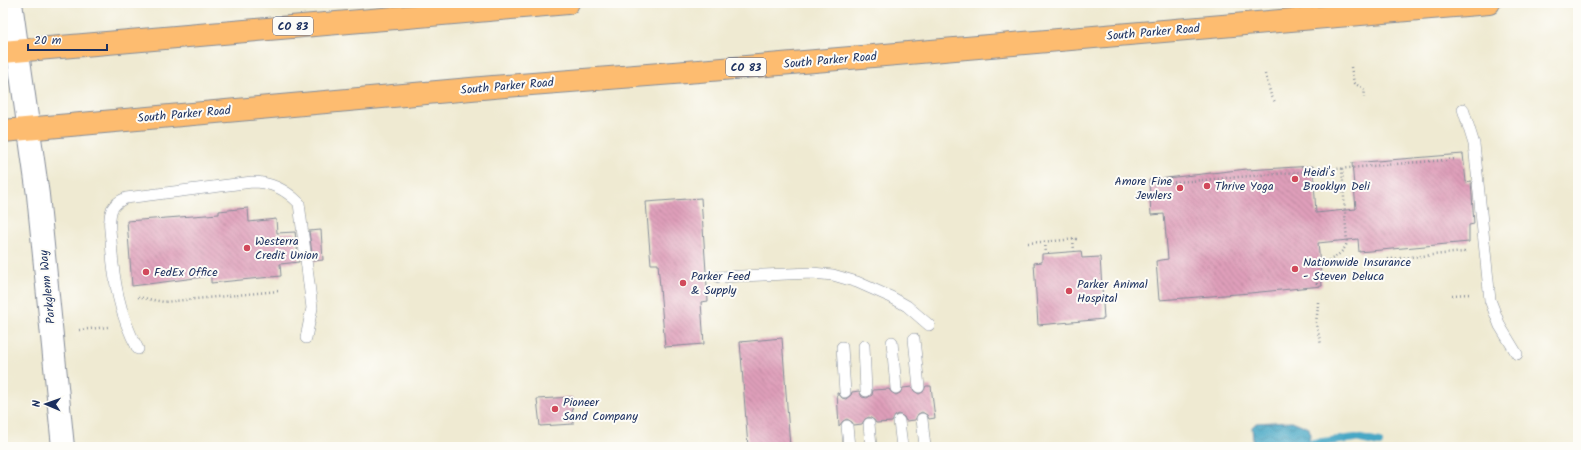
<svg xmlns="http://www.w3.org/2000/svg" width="1581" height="450" viewBox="0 0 1581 450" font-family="Kalam,sans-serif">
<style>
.water{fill:url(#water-waves);stroke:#306b92}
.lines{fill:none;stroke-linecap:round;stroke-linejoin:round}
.stream{stroke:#46a7c5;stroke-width:8}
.building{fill:url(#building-back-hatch)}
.service-casing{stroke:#858c98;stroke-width:12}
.tertiary-casing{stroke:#858c98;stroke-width:24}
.trunk-casing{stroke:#858c98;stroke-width:24}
.path{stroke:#858c98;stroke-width:2.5;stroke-dasharray:1 3;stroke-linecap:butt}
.service{stroke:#fff;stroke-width:11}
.tertiary{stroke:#fff;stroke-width:22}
.trunk{stroke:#fdbc70;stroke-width:22}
.poi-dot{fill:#d1495b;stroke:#fdfcf7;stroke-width:1.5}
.labels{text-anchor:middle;stroke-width:4;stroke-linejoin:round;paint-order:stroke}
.shield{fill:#fdfcf7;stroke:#5f6c8c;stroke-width:1}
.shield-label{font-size:11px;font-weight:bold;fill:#1b2f5e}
.street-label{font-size:12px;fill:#1b2f5e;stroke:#fdfcf7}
.poi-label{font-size:12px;fill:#1b2f5e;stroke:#fdfcf7;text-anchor:start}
</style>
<defs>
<pattern id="water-waves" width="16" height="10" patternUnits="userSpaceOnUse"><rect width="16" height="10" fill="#46a7c5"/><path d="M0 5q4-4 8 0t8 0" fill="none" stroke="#3a88a3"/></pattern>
<pattern id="building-back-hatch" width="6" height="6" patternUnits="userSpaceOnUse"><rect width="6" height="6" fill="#df9fba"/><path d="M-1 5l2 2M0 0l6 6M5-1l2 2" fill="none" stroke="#b4829a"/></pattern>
</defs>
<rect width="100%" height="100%" fill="#fdfcf7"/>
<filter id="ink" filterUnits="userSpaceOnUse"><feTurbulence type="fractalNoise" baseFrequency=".025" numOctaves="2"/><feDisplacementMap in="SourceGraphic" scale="8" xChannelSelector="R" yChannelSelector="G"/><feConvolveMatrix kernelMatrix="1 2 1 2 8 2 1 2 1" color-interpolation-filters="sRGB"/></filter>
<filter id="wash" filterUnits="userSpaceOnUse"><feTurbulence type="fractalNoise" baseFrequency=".012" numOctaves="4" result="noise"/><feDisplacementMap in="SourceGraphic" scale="16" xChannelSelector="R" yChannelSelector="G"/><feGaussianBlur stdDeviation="0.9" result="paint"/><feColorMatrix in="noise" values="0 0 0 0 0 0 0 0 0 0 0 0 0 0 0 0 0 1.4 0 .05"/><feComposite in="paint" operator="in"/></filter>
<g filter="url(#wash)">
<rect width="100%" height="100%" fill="#efead2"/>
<!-- water -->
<path class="water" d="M 1292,421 L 1309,428 L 1310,435 L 1308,447 L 1250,447 L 1253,440 L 1252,427 L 1256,423 Z"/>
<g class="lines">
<!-- stream -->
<path class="stream" d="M 1281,447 L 1356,438 L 1379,443"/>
</g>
<g id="blocks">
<!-- building -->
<path class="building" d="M 1463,154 L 1466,182 L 1471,181 L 1474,224 L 1469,225 L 1469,242 L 1359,252 L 1358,239 L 1318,243 L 1322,286 L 1250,293 L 1159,300 L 1156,261 L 1168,259 L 1164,214 L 1151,215 L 1149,180 L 1247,169 L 1247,170 L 1313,166 L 1316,213 L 1356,209 L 1352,163 Z
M 701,198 L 708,301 L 701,302 L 704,344 L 665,347 L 658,264 L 651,264 L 646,202 Z
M 248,208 L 249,222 L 276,219 L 277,233 L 295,232 L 299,262 L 280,264 L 281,276 L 211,283 L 211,276 L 132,286 L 127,221 L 219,214 L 219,211 Z
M 321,230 L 323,260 L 313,261 L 309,231 Z
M 1081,251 L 1082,258 L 1100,257 L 1104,319 L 1038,325 L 1034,263 L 1042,262 L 1042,254 Z
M 782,338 L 790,447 L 748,447 L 740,342 Z
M 926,386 L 931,386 L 935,418 L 929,419 L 927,415 L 922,412 L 918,414 L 915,420 L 906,421 L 904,417 L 899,414 L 895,416 L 892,422 L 876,423 L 874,420 L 869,417 L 865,419 L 862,424 L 854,425 L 852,422 L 847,419 L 843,421 L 839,426 L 837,393 L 838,393 L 842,398 L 846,399 L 851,395 L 852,392 L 859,391 L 862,397 L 867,398 L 872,395 L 873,390 L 889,389 L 891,392 L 896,395 L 900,393 L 903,388 L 912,387 L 914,391 L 919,394 L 923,392 Z
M 572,397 L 573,424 L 540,426 L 537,399 Z"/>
</g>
</g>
<g filter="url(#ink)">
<use href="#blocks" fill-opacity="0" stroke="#858c98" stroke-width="1"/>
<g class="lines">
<!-- service casing -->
<g class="service-casing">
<path id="service" d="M 1463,109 L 1474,144 L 1490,300 L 1500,326 L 1517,354
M 719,277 L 812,273 L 833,275 L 857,282 L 891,297 L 907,306 L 929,325
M 914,339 L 919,387
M 892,342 L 896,388
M 864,346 L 866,391
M 842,347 L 845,392
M 138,349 C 119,315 113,278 111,240 C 110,230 108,219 112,209 C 115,204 121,200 126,198 L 252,182 C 272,182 286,190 299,203 L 312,308 L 306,338
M 922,419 L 925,447
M 899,421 L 902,447
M 869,424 L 871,447
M 847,426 L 849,447"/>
</g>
<!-- tertiary casing -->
<g class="tertiary-casing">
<path id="tertiary" d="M 11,3 L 38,195 L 63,447"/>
</g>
<!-- trunk casing -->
<g class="trunk-casing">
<path id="trunk" d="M 3,52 L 568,3
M 3,131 L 493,87 L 699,71 L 1489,3"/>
</g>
<!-- path -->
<path class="path" d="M 1351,67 L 1354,83 L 1365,90 L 1364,97
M 1265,74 L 1271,95 L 1275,102
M 1154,184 L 1457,159
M 1073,239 L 1074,251
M 1045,242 L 1046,254
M 1028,243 L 1077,239
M 1368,261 L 1464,252 L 1464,255
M 1317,284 L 1316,265 C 1329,261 1342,256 1347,243 L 1342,168
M 1452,295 L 1471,294
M 138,297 L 164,302 L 279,291
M 1318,302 C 1318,309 1317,315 1316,322 C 1316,327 1320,338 1321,345
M 79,330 L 108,327"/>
<!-- service -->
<use href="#service" class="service"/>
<!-- tertiary -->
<use href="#tertiary" class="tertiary"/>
<!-- trunk -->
<use href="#trunk" class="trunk"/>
</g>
</g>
<!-- markers -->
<g class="poi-dot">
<circle cx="1295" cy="179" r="4"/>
<circle cx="1207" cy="186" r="4"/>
<circle cx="1180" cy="188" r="4"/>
<circle cx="247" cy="248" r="4"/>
<circle cx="1295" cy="269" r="4"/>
<circle cx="146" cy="272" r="4"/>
<circle cx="683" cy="283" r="4"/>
<circle cx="1069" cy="291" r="4"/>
<circle cx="555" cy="409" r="4"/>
</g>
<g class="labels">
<!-- shield labels -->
<g class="shield">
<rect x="273" y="17" width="40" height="18" rx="3"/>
<rect x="726" y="58" width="40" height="18" rx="3"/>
</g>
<g class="shield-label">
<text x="293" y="30">CO 83</text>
<text x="746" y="71">CO 83</text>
</g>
<!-- street labels -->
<g class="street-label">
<text transform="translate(1153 32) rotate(-5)" y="4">South Parker Road</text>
<text transform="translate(830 60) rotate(-5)" y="4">South Parker Road</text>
<text transform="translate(507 86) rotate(-5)" y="4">South Parker Road</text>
<text transform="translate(184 114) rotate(-5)" y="4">South Parker Road</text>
<text transform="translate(47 287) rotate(-96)" y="4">Parkglenn Way</text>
</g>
<!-- poi labels -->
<g class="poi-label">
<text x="1303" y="176">Heidi's<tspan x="1303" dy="14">Brooklyn Deli</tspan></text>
<text x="1172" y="185" text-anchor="end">Amore Fine<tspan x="1172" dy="14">Jewlers</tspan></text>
<text x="1215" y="190">Thrive Yoga</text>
<text x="255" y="245">Westerra<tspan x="255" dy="14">Credit Union</tspan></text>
<text x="1303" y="266">Nationwide Insurance<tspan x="1303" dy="14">- Steven Deluca</tspan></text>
<text x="154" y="276">FedEx Office</text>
<text x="691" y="280">Parker Feed<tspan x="691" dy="14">&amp; Supply</tspan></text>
<text x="1077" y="288">Parker Animal<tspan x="1077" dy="14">Hospital</tspan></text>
<text x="563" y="406">Pioneer<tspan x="563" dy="14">Sand Company</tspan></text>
</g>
</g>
<!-- margin -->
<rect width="1581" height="450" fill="none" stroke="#fdfcf7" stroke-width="16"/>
<!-- north arrow -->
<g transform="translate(46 404) rotate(272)" stroke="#fdfcf7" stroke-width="3" paint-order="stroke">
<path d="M0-3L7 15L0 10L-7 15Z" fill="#1b2f5e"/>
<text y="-6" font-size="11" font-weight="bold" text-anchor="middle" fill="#1b2f5e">N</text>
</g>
<!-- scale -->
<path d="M28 44v6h79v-6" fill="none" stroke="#1b2f5e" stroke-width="2"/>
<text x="34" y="44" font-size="12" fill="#1b2f5e" stroke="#fdfcf7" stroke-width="3" paint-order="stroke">20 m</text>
</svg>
